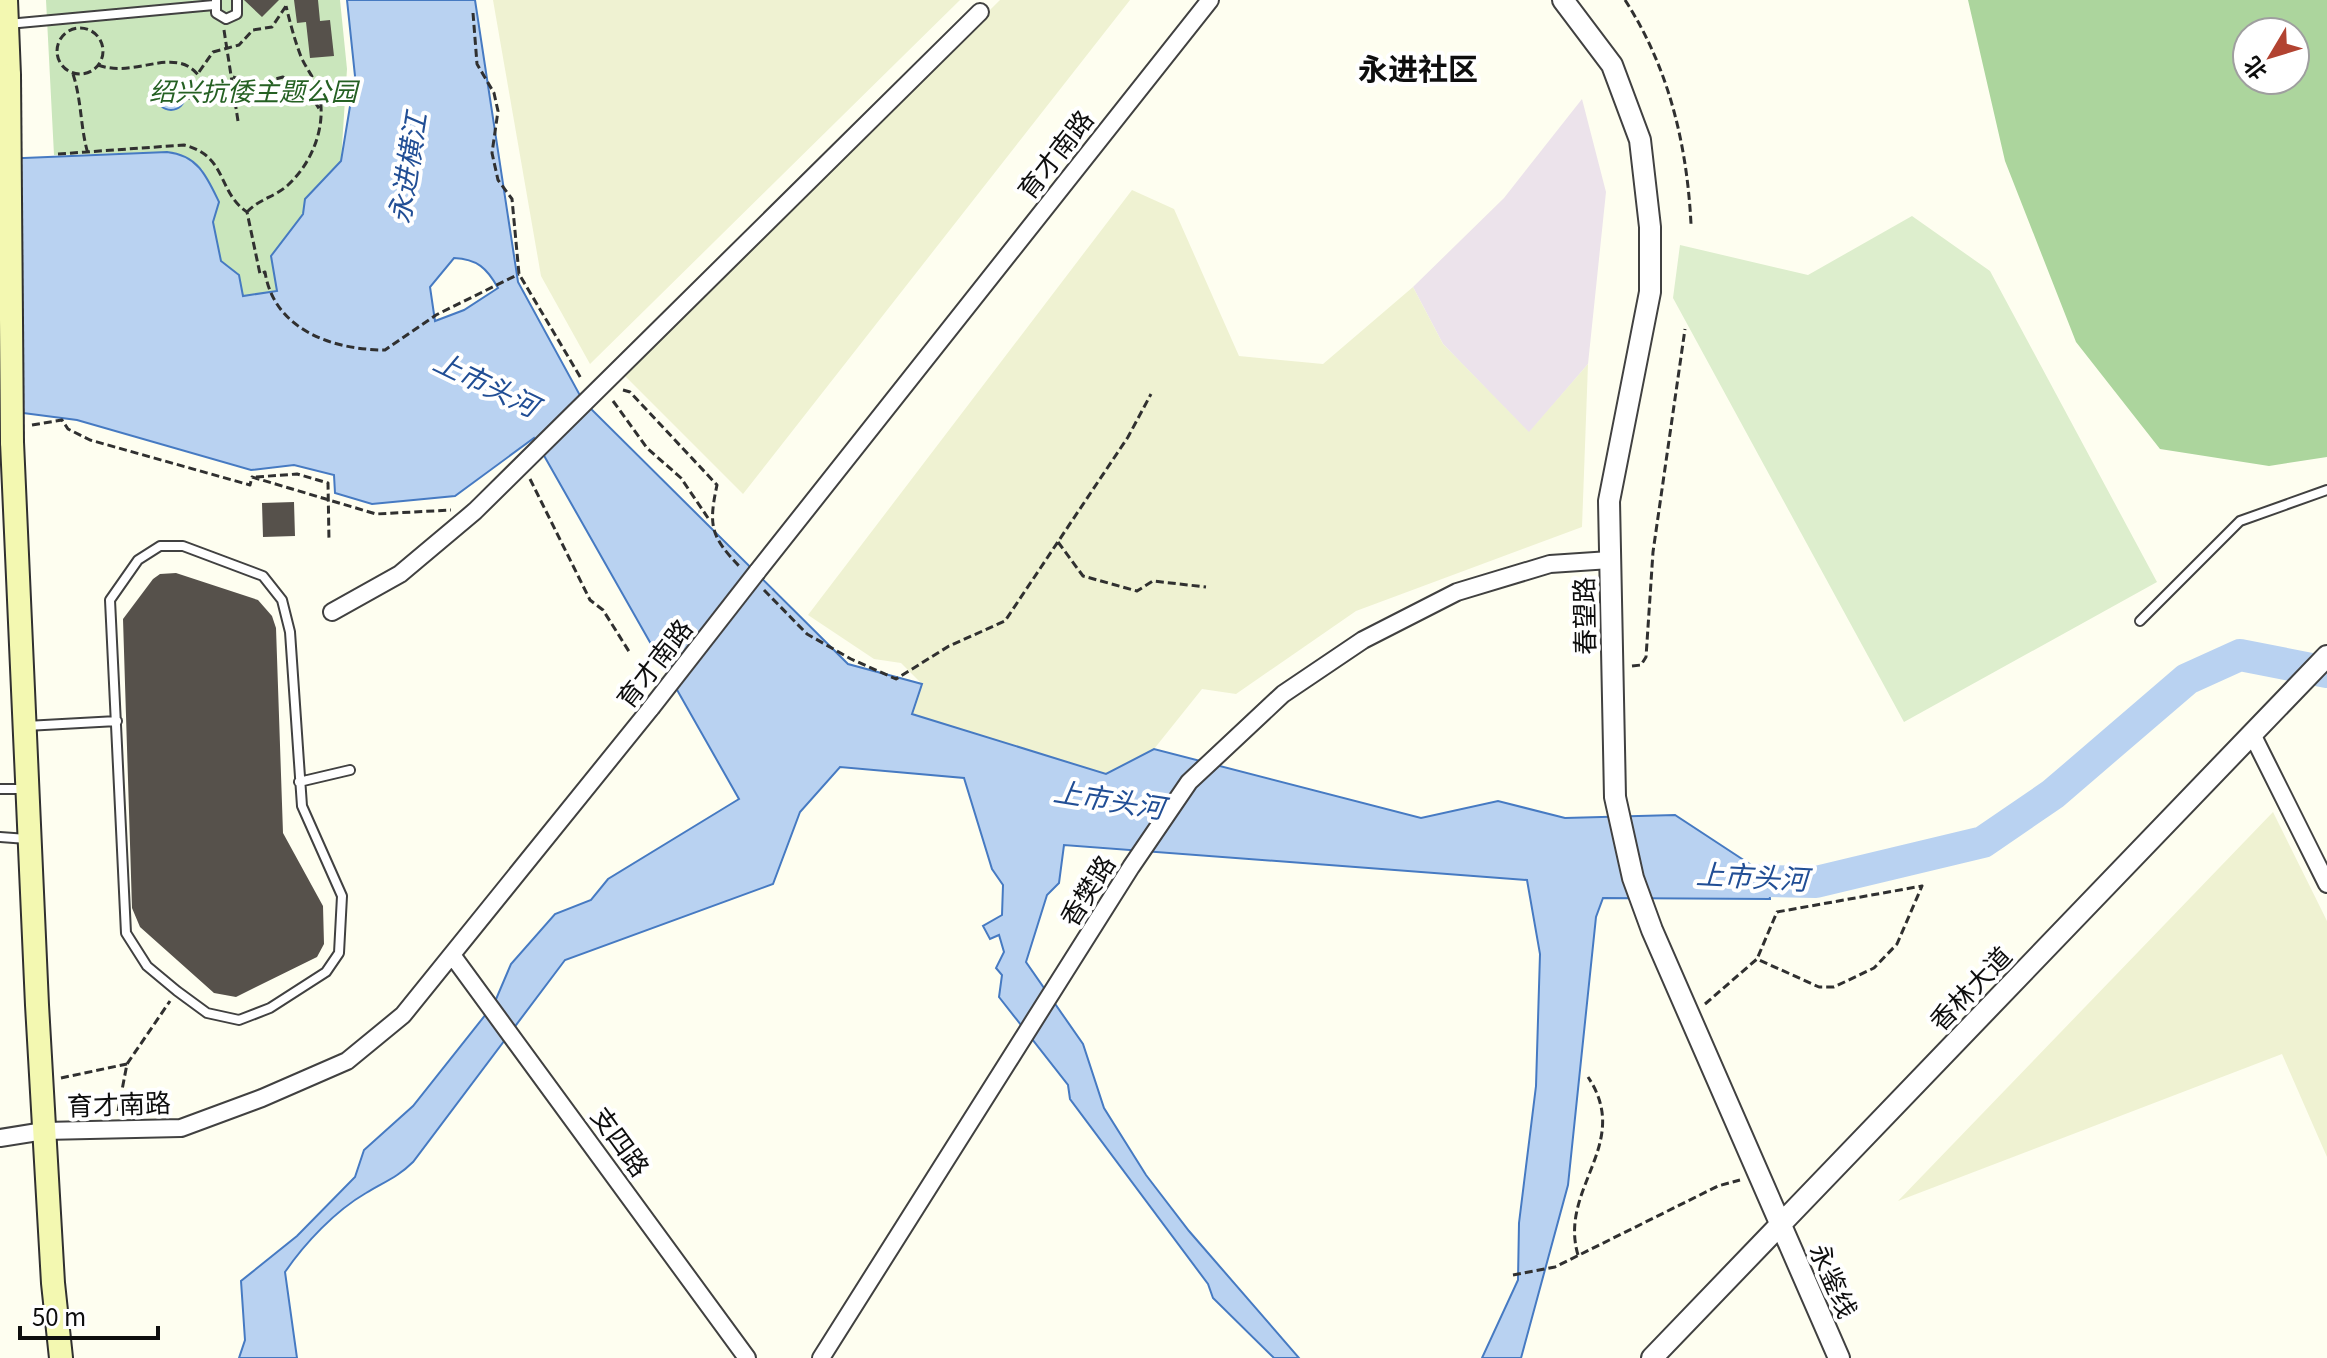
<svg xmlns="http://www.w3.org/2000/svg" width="2327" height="1358" viewBox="0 0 2327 1358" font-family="Georgia,'Noto Sans SC',serif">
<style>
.industrial{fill:#ece3eb}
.farmland{fill:#eff2d2}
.green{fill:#cae6bc}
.forest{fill:#acd59d;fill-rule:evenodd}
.pitch{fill:#ddeecd}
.water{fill:#b9d2f1;stroke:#467ac2;stroke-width:2;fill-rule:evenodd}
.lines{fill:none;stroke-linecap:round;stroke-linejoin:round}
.river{stroke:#b9d2f1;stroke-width:32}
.building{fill:#56514b}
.service-casing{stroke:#414141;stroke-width:12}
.minor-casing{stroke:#414141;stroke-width:20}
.tertiary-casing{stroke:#414141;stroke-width:24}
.secondary-casing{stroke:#303030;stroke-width:26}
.path{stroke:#303030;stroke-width:3;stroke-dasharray:8 4;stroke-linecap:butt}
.service{stroke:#fff;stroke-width:8}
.minor{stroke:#fff;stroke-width:16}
.tertiary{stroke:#fff;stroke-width:20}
.secondary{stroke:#f3f8b1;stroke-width:22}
.minor-bridge-casing{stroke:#414141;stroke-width:20;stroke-linecap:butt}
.secondary-bridge-casing{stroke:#303030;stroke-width:26;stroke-linecap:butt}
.minor-bridge{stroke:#fff;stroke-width:16}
.secondary-bridge{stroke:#f3f8b1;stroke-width:22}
.labels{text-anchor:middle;stroke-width:8;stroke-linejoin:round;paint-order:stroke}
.park-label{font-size:26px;font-style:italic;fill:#256023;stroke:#fff}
.street-label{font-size:26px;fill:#0e0e0e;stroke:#fff}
.water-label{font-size:28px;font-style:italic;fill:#214e95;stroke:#fff}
.quarter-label{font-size:30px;font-weight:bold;fill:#0e0e0e;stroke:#fff}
</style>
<rect width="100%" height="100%" fill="#fefef0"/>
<!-- industrial -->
<path class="industrial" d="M 1582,99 L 1606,192 L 1588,364 L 1529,433 L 1443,344 L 1413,287 L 1504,198 Z"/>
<!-- farmland -->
<path class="farmland" d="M 493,0 L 960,0 L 590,364 L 541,276 Z
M 1000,0 L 1130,0 L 743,494 L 623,374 Z
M 1132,190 L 1174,209 L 1239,356 L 1323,364 L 1413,287 L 1443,344 L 1529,432 L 1588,364 L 1582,527 L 1356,611 L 1236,694 L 1202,689 L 1154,749 L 1106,774 L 912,714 L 922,684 L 901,663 L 874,659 L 808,615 Z
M 2273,812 L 2327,921 L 2327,1157 L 2282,1054 L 1898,1201 Z"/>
<!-- green -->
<path class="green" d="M 46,0 L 340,0 L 347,69 L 341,161 L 306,199 L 303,214 L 271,256 L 278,291 L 243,296 L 239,275 L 221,261 L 213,222 L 219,202 L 202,169 L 167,152 L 54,155 Z"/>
<!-- forest -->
<path class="forest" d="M 1968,0 L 2327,0 L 2327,457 L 2269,466 L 2160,449 L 2076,342 L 2005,161 ZM 2247,32 L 2295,32 L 2295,80 L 2247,80 Z"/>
<!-- pitch -->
<path class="pitch" d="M 1912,216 L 1990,271 L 2157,582 L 1904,722 L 1673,298 L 1680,245 L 1808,275 Z"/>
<!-- water -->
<path class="water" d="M 347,0 L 475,0 L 518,282 L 583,401 L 848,664 L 922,684 L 912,714 L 1106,774 L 1154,749 L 1421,818 L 1498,801 L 1565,818 L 1675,815 L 1768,876 L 1770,899 L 1603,898 L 1596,917 L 1568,1185 L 1521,1358 L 1482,1358 L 1518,1280 L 1519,1223 L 1536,1086 L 1540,954 L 1527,880 L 1064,845 L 1059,883 L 1047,895 L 1026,962 L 1083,1044 L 1104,1108 L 1146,1175 L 1189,1231 L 1299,1358 L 1274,1358 L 1213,1298 L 1208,1284 L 1070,1099 L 1068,1085 L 999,997 L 1002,975 L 996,968 L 1004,952 L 999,935 L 990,939 L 983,926 L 1002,915 L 1003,885 L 992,869 L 964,778 L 840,767 L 800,812 L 773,884 L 565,960 L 413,1162 C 398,1177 384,1182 366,1193 C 335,1211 305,1243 285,1272 L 297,1358 L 239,1358 L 245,1340 L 241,1281 L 297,1236 L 355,1177 L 364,1150 L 413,1106 L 494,1004 L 511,964 L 555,914 L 591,900 L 608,879 L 739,799 L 534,438 L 455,496 L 372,504 L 335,493 L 334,475 L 294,465 L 251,470 L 77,420 L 0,410 L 0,159 L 167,152 C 198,155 207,177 219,202 L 213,222 L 221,261 L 239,275 L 243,296 L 277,291 L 271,256 L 303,214 L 305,199 L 341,161 L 355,76 ZM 454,258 C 477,259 487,268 498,288 L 464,310 L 435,321 L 430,287 Z
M157 96a14 14 0 1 1 28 0a14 14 0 1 1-28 0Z"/>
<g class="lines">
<!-- river -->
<path class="river" d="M 1727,880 L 1816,882 L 1983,842 L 2053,794 L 2187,679 L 2240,655 L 2327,672"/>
</g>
<!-- building -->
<path class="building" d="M 244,0 L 279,0 L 262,17 Z
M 294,0 L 318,0 L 320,21 L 330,20 L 334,56 L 310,58 L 306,22 L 297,23 Z
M 294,502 L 295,536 L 263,537 L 262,503 Z
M 176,573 L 258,600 L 272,616 L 276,628 L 283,833 L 323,906 L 324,944 L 317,957 L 236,997 L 214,993 L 140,927 L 132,908 L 123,619 L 153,579 L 160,574 Z"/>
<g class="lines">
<!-- service casing -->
<g class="service-casing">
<path id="service" d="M 216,0 L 216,13 L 226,19 L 237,14 L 237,0
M 8,24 L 214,5
M 160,546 L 183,546 L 263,576 L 282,600 L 290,632 L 302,806 L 342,896 L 339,953 L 326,972 L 270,1008 L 239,1020 L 207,1013 L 177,991 L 147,966 L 126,933 L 110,600 L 138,560 Z
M 2140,621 L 2240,521 L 2327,490
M 26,726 L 117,721
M 299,782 L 350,770
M 0,789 L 25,789
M 0,837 L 27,839"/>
</g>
<!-- minor casing -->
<g class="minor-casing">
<path id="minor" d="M 757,572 L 1210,0
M 332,612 L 400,574 L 475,511 L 980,12
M 2252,734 L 2327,884
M 452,955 L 747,1358
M 0,1138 L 44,1131 L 181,1128 L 262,1098 L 347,1061 L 403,1015 L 651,708
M 821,1358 L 1131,867 L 1189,782 L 1283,694 L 1363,640 L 1457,592 L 1550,564 L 1610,560"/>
</g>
<!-- tertiary casing -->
<g class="tertiary-casing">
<path id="tertiary" d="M 1563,0 L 1612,65 L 1640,140 L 1650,227 L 1650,292 L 1609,501 L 1615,797 L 1633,878 L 1652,930 L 1839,1358
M 1652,1358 L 2327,656"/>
</g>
<!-- secondary casing -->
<g class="secondary-casing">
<path id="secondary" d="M 6,0 L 9,75
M 12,442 L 37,1005 L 53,1283 L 61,1358"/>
</g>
<!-- path -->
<path class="path" d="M 1625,0 C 1669,68 1687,145 1691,224
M 473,13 L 477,64 L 494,93 L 498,111 L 492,153 L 498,180 L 512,199 L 519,274 L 582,380
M57 51a23 23 0 1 1 46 0a23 23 0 1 1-46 0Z
M 224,30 L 238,121
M 98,65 C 139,80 182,38 205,86
M 199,72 L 213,52 L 239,45 L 253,30 L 272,27 L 286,6
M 73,74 C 82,102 80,126 88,154
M 233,77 L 256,84
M 232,83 L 188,88 L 190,101 L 234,97
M 236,102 L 256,84 L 283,77 L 308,91 L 320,110
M 58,154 L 184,145 C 228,156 217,192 247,212 L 260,274 L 265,272 C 274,330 333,350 385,350 L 436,315 L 519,274
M 247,212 C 259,199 275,197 288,185 C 312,163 327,126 319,93 C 316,79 305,68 300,54 C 294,38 290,22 286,6
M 623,390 L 630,392 L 717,485 C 708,527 711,537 741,568
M 613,401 L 647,448 L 681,478 L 708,518
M 32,425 L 62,420 L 68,429 L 90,440 L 250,485 L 252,477 L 376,514 L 451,510
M 256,477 L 297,474 L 328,483 L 329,541
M 530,479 L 590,600 L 603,610 L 630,653
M 1058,542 L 1083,576 L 1137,591 L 1153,581 L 1206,587
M 764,590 L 807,634 L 851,659 L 896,679 L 949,646 L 1005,621 L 1128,437 L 1151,394
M 1632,666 L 1641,665 L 1646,657 L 1653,552 L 1685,329
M 1705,1004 L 1757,959 L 1819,987 L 1834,987 L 1874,968 L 1897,944 L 1922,886 L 1777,912 L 1757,959
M 61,1078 L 127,1064
M 118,1111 L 127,1064 L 170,1001
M 1578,1255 C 1558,1188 1633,1144 1588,1077
M 1513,1275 L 1555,1267 L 1718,1186 L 1740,1180"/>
<!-- service -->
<use href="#service" class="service"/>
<!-- minor -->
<use href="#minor" class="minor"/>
<!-- tertiary -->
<use href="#tertiary" class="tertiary"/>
<!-- secondary -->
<use href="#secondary" class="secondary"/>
<!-- minor-bridge casing -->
<g class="minor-bridge-casing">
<path id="minor-bridge" d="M 651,708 L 757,572"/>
</g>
<!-- secondary-bridge casing -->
<g class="secondary-bridge-casing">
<path id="secondary-bridge" d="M 9,75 L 12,442"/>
</g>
<!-- minor-bridge -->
<use href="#minor-bridge" class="minor-bridge"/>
<!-- secondary-bridge -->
<use href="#secondary-bridge" class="secondary-bridge"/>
</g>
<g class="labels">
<!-- park labels -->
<g class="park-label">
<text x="253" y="101">绍兴抗倭主题公园</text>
</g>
<!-- street labels -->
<g class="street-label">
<text transform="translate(1056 155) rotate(-52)" y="9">育才南路</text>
<text transform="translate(1585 616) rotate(-91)" y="9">春望路</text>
<text transform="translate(655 664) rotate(-52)" y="9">育才南路</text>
<text transform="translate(1088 891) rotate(-58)" y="9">香樊路</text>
<text transform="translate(1971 989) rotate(-46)" y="9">香林大道</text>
<text transform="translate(119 1105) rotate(-2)" y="9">育才南路</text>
<text transform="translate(620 1142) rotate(54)" y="9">支四路</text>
<text transform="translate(1833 1281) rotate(66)" y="9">永鉴线</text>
</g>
<!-- water labels -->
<g class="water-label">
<text transform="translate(408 168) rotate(-81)" y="10">永进横江</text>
<text transform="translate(486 384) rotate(26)" y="10">上市头河</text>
<text transform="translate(1109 800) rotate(9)" y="10">上市头河</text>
<text transform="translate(1752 877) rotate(3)" y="10">上市头河</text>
</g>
<!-- quarter labels -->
<g class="quarter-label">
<text x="1418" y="80">永进社区</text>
</g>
</g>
<!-- north arrow -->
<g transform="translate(2271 56) rotate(232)"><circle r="38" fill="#ffffff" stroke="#9f9f9f" stroke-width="2"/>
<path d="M0-6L14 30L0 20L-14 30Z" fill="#b24331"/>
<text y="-12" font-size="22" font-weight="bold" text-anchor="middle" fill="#0e0e0e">北</text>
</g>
<!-- scale -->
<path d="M20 1326v12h138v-12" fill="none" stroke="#0e0e0e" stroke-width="4"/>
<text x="32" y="1326" font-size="24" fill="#0e0e0e" stroke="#ffffff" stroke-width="6" paint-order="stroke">50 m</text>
</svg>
